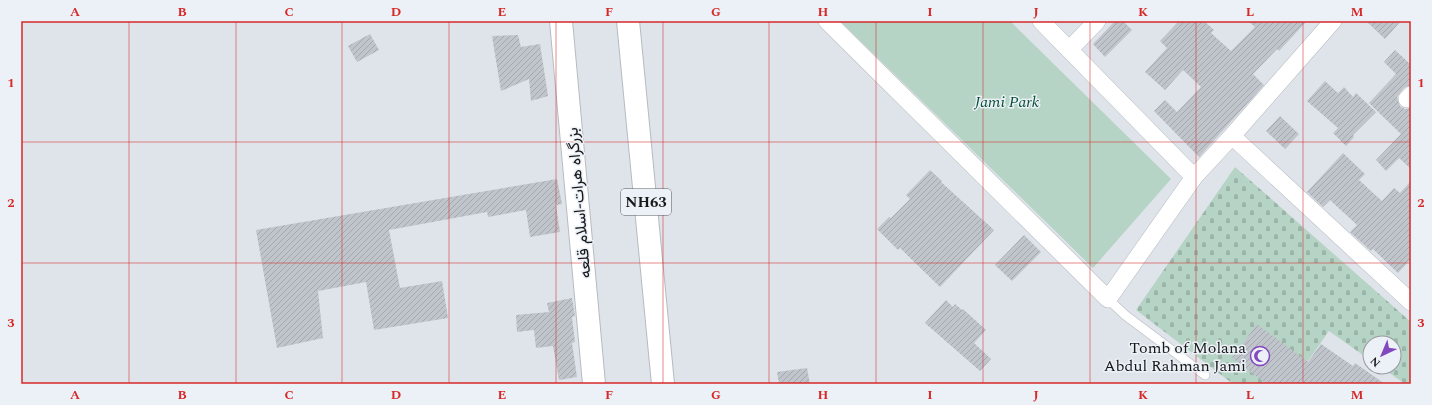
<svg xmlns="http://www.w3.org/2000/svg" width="1432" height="405" viewBox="0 0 1432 405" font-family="Spectral,Vazirmatn,serif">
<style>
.cemetery{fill:url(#cemetery-stones)}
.green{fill:#b6d4c5}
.building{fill:url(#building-hatch)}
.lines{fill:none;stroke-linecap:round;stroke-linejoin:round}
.service-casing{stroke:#b7bbc1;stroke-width:10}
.minor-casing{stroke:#b7bbc1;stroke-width:18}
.trunk-casing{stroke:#b7bbc1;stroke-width:24}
.service{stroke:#fff;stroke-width:9}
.minor{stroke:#fff;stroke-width:17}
.trunk{stroke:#fff;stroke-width:22}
.grid{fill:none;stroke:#d62828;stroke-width:1;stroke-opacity:0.55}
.labels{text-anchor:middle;stroke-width:3;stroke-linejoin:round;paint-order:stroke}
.shield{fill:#ecf1f7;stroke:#57595c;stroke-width:1}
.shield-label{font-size:15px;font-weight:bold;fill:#17181a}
.park-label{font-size:16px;font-style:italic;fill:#065037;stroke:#ecf1f7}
.street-label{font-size:16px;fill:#17181a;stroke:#ecf1f7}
.poi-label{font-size:16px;fill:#17181a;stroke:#ecf1f7;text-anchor:end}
.neatline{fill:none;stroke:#d62828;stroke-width:1.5}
.grid-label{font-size:13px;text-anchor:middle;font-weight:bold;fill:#d62828}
</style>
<defs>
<pattern id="cemetery-stones" width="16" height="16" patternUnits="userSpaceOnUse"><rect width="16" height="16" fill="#b6d4c5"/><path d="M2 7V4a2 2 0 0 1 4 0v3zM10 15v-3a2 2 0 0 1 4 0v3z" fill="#9cb5a9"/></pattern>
<pattern id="building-hatch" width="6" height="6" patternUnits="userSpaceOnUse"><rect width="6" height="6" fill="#c0c5cb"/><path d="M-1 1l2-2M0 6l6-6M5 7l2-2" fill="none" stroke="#a4a8ae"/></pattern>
</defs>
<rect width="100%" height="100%" fill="#dfe4ea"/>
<!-- cemetery -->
<path class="cemetery" d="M 1235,167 L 1411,322 L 1411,384 L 1405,384 L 1381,367 L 1394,367 L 1394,343 L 1370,343 L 1370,360 L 1329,331 L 1292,384 L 1233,384 L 1136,310 Z"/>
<!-- green -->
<path class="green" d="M 840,21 L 1010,21 L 1171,179 L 1093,268 Z"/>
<!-- building -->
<path class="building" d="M 1115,21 L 1123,21 L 1132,30 L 1105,57 L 1093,44 Z
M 1179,21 L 1204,21 L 1214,30 L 1211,33 L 1231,51 L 1255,27 L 1248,21 L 1307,21 L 1279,51 L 1277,49 L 1253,74 L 1264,85 L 1199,157 L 1154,111 L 1165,100 L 1177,112 L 1201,87 L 1183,70 L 1165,90 L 1145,72 L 1167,48 L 1160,41 Z
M 1366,21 L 1401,21 L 1385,39 Z
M 370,34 L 379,50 L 357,62 L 348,46 Z
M 518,35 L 521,47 L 540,44 L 548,96 L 531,101 L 529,79 L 501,91 L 492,36 Z
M 1395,50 L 1411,65 L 1411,85 L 1404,88 L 1397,97 L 1400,106 L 1405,109 L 1411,108 L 1411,169 L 1399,158 L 1386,171 L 1376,160 L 1401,134 L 1369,103 L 1396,74 L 1384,62 Z
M 1325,81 L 1338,93 L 1344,87 L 1353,97 L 1356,93 L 1376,112 L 1353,135 L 1354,137 L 1346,146 L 1333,133 L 1338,128 L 1307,101 Z
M 1280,116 L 1299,134 L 1285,149 L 1266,131 Z
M 1343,153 L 1365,174 L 1359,180 L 1382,201 L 1394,188 L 1400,193 L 1411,181 L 1411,259 L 1398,273 L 1373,249 L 1371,251 L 1350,232 L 1357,225 L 1330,200 L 1323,207 L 1307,192 Z
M 930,170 L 942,181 L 941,182 L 994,230 L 940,287 L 900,248 L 898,250 L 877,229 L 889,217 L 891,218 L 910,199 L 906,195 Z
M 557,179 L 562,204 L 556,205 L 560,232 L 530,237 L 526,210 L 488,217 L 487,212 L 389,230 L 400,288 L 442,281 L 448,318 L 374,330 L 366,282 L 318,291 L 323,338 L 277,348 L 256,230 Z
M 1024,235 L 1041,252 L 1012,281 L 995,265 Z
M 572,298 L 575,316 L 572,317 L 575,342 L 572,343 L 577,377 L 559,380 L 553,346 L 536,348 L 534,330 L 517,332 L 516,315 L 549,312 L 547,303 Z
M 946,300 L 953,307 L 955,304 L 962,310 L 963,309 L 986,330 L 974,343 L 991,359 L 980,371 L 925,323 Z
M 1257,324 L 1308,362 L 1321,344 L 1353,366 L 1355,363 L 1385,384 L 1267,384 L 1232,358 Z
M 807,368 L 810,384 L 779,384 L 777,372 Z"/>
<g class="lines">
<!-- service casing -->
<g class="service-casing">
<path id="service" d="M 1108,299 L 1125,315 L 1205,375"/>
</g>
<!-- minor casing -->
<g class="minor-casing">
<path id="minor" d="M 827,21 L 1108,299 L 1194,177 L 1232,136 L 1411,302
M 1041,21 L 1194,177
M 1070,49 L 1097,21
M 1407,99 L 1411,95
M 1232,136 L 1333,21"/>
</g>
<!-- trunk casing -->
<g class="trunk-casing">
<path id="trunk" d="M 561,21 L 594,384
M 628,21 L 663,384"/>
</g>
<!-- service -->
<use href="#service" class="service"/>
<!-- minor -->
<use href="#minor" class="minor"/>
<!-- trunk -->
<use href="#trunk" class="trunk"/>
</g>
<!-- grid -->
<path class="grid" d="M 129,21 L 129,384M 236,21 L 236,384M 342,21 L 342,384M 449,21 L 449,384M 556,21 L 556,384M 663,21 L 663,384M 769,21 L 769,384M 876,21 L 876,384M 983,21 L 983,384M 1090,21 L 1090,384M 1196,21 L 1196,384M 1303,21 L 1303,384M 21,142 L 1411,142M 21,263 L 1411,263"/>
<!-- icons -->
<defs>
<g id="mosque-ring" transform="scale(1)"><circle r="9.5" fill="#ecf1f7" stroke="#8348be" stroke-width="1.5"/><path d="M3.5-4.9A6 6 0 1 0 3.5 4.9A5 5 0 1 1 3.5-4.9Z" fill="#8348be"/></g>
</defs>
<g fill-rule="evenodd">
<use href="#mosque-ring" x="1260" y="356"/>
</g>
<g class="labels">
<!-- shield labels -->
<rect class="shield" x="621" y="189" width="50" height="26" rx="3"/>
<g class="shield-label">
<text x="646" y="207">NH63</text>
</g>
<!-- park labels -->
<g class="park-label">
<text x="1007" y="107">Jami Park</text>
</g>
<!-- street labels -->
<g class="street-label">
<text transform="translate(578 203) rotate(-95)" y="6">بزرگراه هرات-اسلام قلعه</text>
</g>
<!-- poi labels -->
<g class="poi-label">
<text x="1246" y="353">Tomb of Molana<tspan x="1246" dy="18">Abdul Rahman Jami</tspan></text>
</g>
</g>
<!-- border -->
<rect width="1432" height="405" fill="none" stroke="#ecf1f7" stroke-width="44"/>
<!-- north arrow -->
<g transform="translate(1382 355) rotate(224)"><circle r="19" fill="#ecf1f7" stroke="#979a9f"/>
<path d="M0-3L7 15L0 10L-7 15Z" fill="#8348be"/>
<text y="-6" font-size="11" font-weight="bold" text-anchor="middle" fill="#17181a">N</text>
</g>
<rect x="22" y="22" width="1388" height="361" class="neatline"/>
<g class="grid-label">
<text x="75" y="16">A</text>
<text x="182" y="16">B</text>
<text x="289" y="16">C</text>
<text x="396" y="16">D</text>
<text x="502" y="16">E</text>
<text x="609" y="16">F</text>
<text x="716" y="16">G</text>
<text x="823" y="16">H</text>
<text x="930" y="16">I</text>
<text x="1036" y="16">J</text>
<text x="1143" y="16">K</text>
<text x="1250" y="16">L</text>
<text x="1357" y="16">M</text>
<text x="11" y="87">1</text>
<text x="1421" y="87">1</text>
<text x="11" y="207">2</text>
<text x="1421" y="207">2</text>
<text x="11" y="327">3</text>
<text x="1421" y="327">3</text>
<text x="75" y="399">A</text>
<text x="182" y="399">B</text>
<text x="289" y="399">C</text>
<text x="396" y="399">D</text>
<text x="502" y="399">E</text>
<text x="609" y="399">F</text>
<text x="716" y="399">G</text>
<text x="823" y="399">H</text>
<text x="930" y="399">I</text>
<text x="1036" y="399">J</text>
<text x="1143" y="399">K</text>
<text x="1250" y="399">L</text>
<text x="1357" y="399">M</text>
</g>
</svg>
